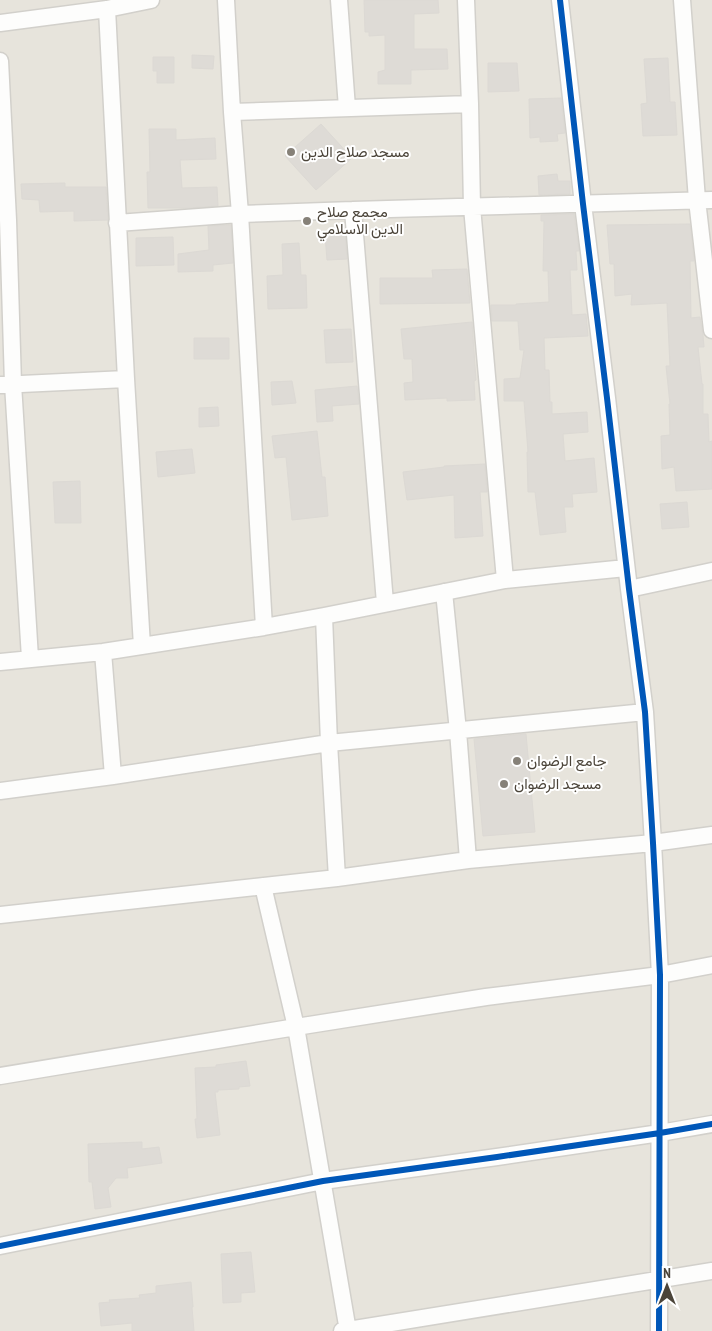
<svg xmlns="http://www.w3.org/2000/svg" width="712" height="1331" viewBox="0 0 712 1331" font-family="'PT Sans Narrow',Vazirmatn,sans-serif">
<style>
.residential{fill:#e7e4dc}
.building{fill:#dedbd6;stroke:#dcd9d4}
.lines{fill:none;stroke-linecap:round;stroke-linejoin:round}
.street-casing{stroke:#d2d0cb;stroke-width:19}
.street{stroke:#fdfdfc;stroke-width:16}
.cycleway-casing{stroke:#fff;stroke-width:9}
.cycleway{stroke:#0057b8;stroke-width:6}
.poi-dot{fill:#868178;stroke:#fff;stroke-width:2}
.labels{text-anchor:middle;stroke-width:4;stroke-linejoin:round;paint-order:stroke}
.poi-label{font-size:15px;fill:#4b4439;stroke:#fff;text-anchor:start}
</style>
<rect width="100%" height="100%" fill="#f4f2ee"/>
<!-- residential -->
<path class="residential" d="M 0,0 L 712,0 L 712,1331 L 0,1331 Z"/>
<!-- building -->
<path class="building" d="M 364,0 L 438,0 L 439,13 L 414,14 L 414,49 L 447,49 L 448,69 L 411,70 L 411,84 L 378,84 L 378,72 L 385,70 L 385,35 L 369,36 L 369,32 L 365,32 Z
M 192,55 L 214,56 L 213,69 L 192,68 Z
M 153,57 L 174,57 L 174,83 L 157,83 L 157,71 L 153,71 Z
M 668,58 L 670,102 L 675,102 L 677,135 L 643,136 L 641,104 L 647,103 L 644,59 Z
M 488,63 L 517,63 L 519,91 L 488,92 Z
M 561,98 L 565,133 L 557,134 L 558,141 L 540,142 L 540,137 L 530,138 L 529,99 Z
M 321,124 L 352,158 L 316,190 L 285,156 Z
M 149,129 L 176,129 L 176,140 L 215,138 L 216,159 L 180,160 L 182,188 L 217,187 L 218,206 L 189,208 L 148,208 L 147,172 L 150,172 Z
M 557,174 L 558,181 L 570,181 L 570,194 L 539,195 L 538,176 Z
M 65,183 L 65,187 L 106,187 L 108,220 L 74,221 L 74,211 L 40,212 L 39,200 L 22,199 L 21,184 Z
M 574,214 L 579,251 L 576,251 L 577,270 L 570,270 L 572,315 L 586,314 L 588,336 L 544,338 L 545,370 L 549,370 L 550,402 L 552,402 L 552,414 L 587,412 L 588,432 L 563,434 L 565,461 L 594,458 L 597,492 L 572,494 L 573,507 L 564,507 L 566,532 L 540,535 L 535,492 L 528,492 L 527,452 L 528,452 L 524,401 L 504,401 L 504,379 L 520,378 L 524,350 L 520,350 L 518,321 L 492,321 L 491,305 L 516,305 L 516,304 L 549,302 L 548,271 L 543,271 L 544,221 L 541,221 L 541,215 Z
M 690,224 L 694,261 L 690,261 L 691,318 L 700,317 L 703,335 L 704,347 L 698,347 L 702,384 L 703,384 L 703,414 L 708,414 L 709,442 L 712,441 L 712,489 L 676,491 L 674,467 L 662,469 L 661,436 L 670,435 L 669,404 L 670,404 L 666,366 L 670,366 L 667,303 L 631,305 L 632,294 L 615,296 L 614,264 L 610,264 L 607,225 Z
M 231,225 L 233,263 L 213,265 L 213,271 L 178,272 L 178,254 L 209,250 L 208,226 Z
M 345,234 L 347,259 L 327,260 L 325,235 Z
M 173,237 L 174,265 L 136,266 L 136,238 Z
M 299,243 L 301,275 L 306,275 L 307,308 L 268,309 L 267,276 L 283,275 L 282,244 Z
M 467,269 L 470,303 L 380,304 L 380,278 L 433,278 L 432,270 Z
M 472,322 L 476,380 L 474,381 L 475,400 L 447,401 L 447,398 L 405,400 L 404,383 L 413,382 L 412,359 L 404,359 L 401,329 Z
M 351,329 L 353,362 L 326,363 L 324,330 Z
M 194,338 L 229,338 L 229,359 L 194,359 Z
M 292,381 L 296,403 L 272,405 L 271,382 Z
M 357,386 L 359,404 L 332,406 L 333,421 L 317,422 L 315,390 Z
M 218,407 L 219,426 L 199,427 L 199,408 Z
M 317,431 L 322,477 L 325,477 L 328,516 L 292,520 L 286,457 L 275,458 L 272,436 Z
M 192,449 L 195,473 L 158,477 L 156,452 Z
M 485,464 L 487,492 L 480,492 L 483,536 L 455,538 L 454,495 L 407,500 L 403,472 L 444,467 L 444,466 Z
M 80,481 L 81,523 L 55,523 L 53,482 Z
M 687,502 L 689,527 L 662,529 L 660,504 Z
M 526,734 L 535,832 L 483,836 L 474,739 Z
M 246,1061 L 250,1086 L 239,1087 L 239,1089 L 218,1090 L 218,1092 L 215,1092 L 220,1135 L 197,1138 L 195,1119 L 197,1119 L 195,1068 L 216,1067 L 216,1065 Z
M 142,1142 L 142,1149 L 159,1147 L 162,1163 L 127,1168 L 128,1178 L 116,1178 L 108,1188 L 111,1207 L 95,1209 L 92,1182 L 89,1182 L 88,1144 Z
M 251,1252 L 255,1292 L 241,1293 L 241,1302 L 223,1303 L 221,1254 Z
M 191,1282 L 193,1307 L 192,1307 L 194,1331 L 132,1331 L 132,1323 L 101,1326 L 99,1303 L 110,1302 L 109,1300 L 140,1298 L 139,1295 L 156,1293 L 156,1286 Z"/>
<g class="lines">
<!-- street casing -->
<g class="street-casing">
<path id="street" d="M 226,0 L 232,112 L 240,214 L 264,627
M 339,0 L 347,108
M 466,0 L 470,104 L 472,207 L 505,580
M 560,0 L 583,204 L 607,398 L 629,589 L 645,712 L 653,843 L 660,975 L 659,1331
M 682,0 L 697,200 L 712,330
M 107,9 L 126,379 L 142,646
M 0,23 L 107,9 L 151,0
M 0,61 L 8,220 L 13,384 L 30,658
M 232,112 L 470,104
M 353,210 L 385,603
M 117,223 L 240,214 L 353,210 L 712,200
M 0,385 L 126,379
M 629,589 L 712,571
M 444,592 L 458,731 L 468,860
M 324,616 L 329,743 L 337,878
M 103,652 L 113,776
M 0,662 L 103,652 L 264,627 L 324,616 L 505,580 L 626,568
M 0,791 L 113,776 L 329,743 L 645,712
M 263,886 L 296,1027 L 348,1331
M 0,915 L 337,878 L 468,860 L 653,843 L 712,835
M 0,1076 L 296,1027 L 486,997 L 660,975 L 712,965
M 0,1246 L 323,1181 L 497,1157 L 660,1133 L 712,1124
M 342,1331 L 712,1271"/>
</g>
<!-- street -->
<use href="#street" class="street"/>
<!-- cycleway casing -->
<g class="cycleway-casing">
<path id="cycleway" d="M 560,0 L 583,204 L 607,398 L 629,589 L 645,712 L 653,843 L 660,975 L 659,1331
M 0,1246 L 323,1181 L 497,1157 L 660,1133 L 712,1124"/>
</g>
<!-- cycleway -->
<use href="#cycleway" class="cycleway"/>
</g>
<!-- markers -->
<g class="poi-dot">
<circle cx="291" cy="152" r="5"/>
<circle cx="307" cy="221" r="5"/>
<circle cx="517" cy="761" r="5"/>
<circle cx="504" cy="784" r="5"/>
</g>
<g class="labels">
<!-- poi labels -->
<g class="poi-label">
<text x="301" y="157">مسجد صلاح الدين</text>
<text x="317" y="217">مجمع صلاح<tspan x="317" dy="17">الدين الاسلامي</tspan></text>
<text x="527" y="766">جامع الرضوان</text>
<text x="514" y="789">مسجد الرضوان</text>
</g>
</g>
<!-- north arrow -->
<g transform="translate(667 1286)" stroke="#ffffff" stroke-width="4" paint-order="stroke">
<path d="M0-4L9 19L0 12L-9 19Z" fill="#4b4439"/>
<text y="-8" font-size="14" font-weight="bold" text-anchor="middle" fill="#4b4439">N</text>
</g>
</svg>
